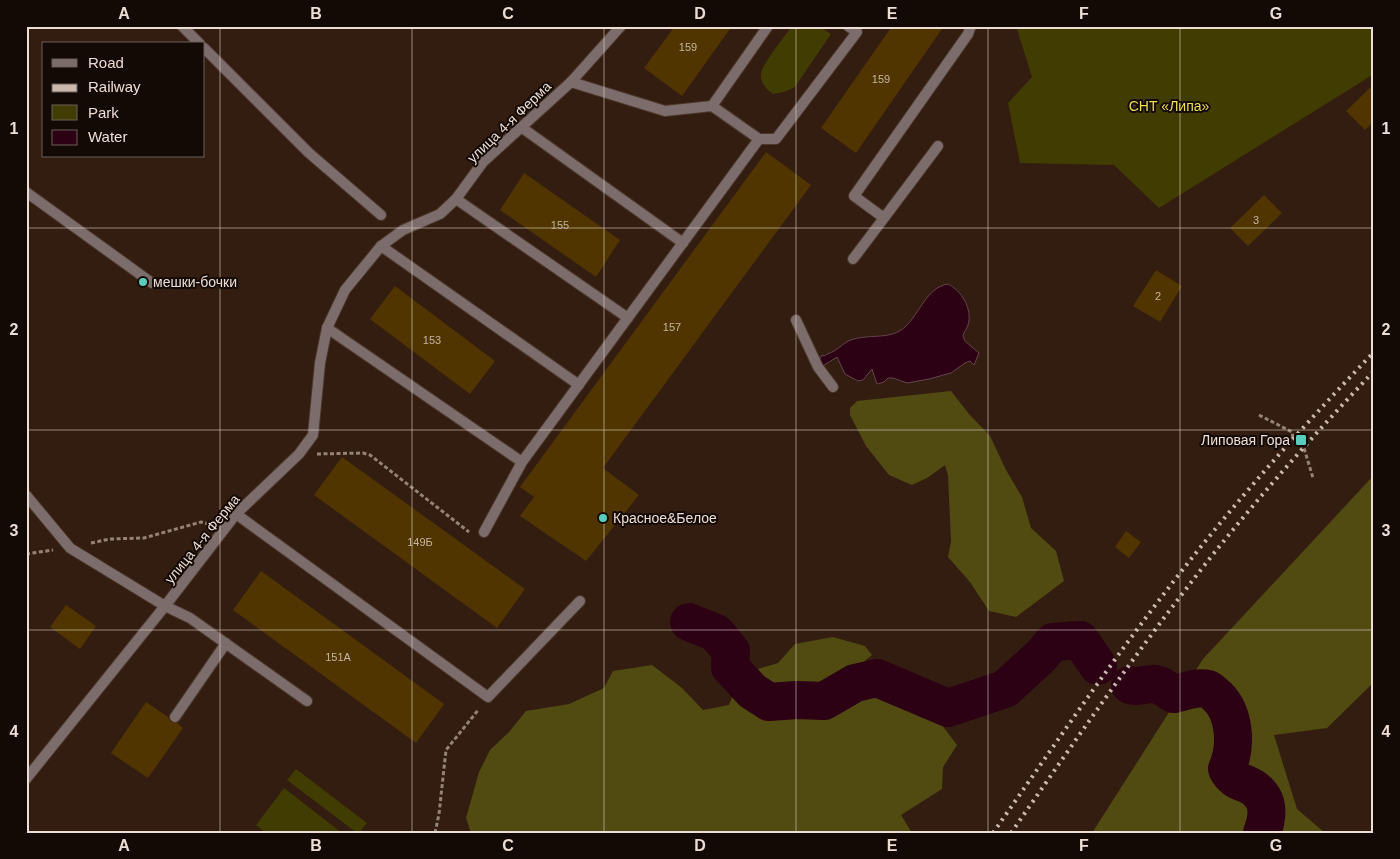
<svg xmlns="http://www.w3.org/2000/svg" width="1400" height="859" viewBox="0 0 1400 859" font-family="Helvetica,sans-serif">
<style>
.green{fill:#413c01}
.forest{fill:#514b12}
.water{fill:#2c0114;stroke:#66434e}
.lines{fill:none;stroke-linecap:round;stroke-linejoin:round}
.river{stroke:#2c0114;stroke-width:38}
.building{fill:#513500}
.lane-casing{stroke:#4d382c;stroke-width:12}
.street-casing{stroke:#4d382c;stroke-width:12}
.path{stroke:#958378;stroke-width:3;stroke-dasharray:4 2.5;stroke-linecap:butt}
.lane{stroke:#7c6d6c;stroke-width:10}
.street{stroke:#7c6d6c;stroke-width:10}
.rail{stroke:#cab9af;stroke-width:4;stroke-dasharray:2.5 5;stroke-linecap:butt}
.grid{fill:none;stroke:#edded5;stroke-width:1;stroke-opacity:0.55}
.poi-dot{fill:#59cebe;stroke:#140a05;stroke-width:2}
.labels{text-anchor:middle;stroke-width:4;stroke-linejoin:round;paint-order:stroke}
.number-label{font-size:11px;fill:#c6b4a0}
.park-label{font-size:14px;fill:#ecdf54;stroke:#140a05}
.street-label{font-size:14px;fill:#edded5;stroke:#140a05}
.poi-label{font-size:14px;fill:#edded5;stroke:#140a05;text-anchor:start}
.neatline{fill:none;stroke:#edded5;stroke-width:2}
.grid-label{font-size:16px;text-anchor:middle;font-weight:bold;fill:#edded5}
</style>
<rect width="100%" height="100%" fill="#331d10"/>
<!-- green -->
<path class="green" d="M 792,26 L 819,26 L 831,34 L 795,87 L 784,92 L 773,94 C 767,90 760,83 761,74 C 762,64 785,36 792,26 Z
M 1016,26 L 1374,26 L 1374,74 L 1159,208 L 1114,165 L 1020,163 L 1008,103 L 1032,77 Z
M 296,769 L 367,823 L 359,833 L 357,833 L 287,780 Z
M 284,788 L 342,833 L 266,833 L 256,825 Z"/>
<!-- forest -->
<path class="forest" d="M 951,391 L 969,414 L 990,436 L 1006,470 L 1022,497 L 1031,528 L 1056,551 L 1064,581 L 1016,617 L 989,611 L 970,582 L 948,557 L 951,541 L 948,475 L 945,465 L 927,478 L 912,485 L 889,475 L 866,446 L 850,415 L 850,408 L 857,401 Z
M 1374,475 L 1374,682 L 1327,728 L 1274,735 L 1297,809 L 1325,833 L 1092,833 L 1203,659 Z
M 833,637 L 865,646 L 872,655 L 845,677 L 833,690 L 849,694 L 870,688 L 897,695 L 914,709 L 932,712 L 957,745 L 943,767 L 942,789 L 901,815 L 912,833 L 471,833 L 466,818 L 479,772 L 490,750 L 509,732 L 526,711 L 569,704 L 604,688 L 613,671 L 652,665 L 682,688 L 703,710 L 729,705 L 741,674 L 778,663 L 795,644 Z"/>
<!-- water -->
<path class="water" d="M 948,284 C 961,290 973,309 968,325 C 967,328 964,332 963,336 L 965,341 L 979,353 L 974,365 L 970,361 L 965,363 L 951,373 L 929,379 L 907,383 L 893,378 L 888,378 L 884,382 L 877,384 L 872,369 L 863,380 L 858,381 L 845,374 L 837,357 L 821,367 L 819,361 L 822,355 L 824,356 C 828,353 834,352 837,349 C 843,345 846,341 854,339 C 871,334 891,340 905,327 C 920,313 927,287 948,284 Z"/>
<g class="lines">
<!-- river -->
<path class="river" d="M 689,622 L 716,633 L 731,651 L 730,667 L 752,691 L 769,702 L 797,700 L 824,701 L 855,683 L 877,678 L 948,708 L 1005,689 L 1041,656 L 1053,642 L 1080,640 L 1098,666
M 1130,685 C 1140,689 1150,681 1159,685 C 1164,687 1169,692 1174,694 C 1184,692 1197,686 1208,689 C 1211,690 1214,694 1217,696 C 1235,713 1237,746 1227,769 C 1234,783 1244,781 1255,789 C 1270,801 1268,817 1262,833"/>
</g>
<!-- building -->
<path class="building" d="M 675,26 L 732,26 L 682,96 L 644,68 Z
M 892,26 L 944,26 L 856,153 L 821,128 Z
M 1374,84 L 1374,121 L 1365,130 L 1346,111 Z
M 766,152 L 811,185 L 603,468 L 639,495 L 586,561 L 520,516 L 534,497 L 520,487 Z
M 524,173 L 620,240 L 596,277 L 500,210 Z
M 1264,195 L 1282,213 L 1248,246 L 1230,228 Z
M 1156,270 L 1182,286 L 1160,322 L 1133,306 Z
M 395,286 L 495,361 L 470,394 L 370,319 Z
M 342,457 L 525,589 L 497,628 L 314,495 Z
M 1126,531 L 1141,542 L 1129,558 L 1115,547 Z
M 261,571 L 444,704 L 416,743 L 233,610 Z
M 66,605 L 96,626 L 80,649 L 50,627 Z
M 146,702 L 168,717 L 171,722 L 177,723 L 183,728 L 148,778 L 111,753 Z"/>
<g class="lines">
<!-- lane casing -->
<g class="lane-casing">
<path id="lane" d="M 182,26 L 200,44
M 204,48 L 309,153 L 381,215
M 571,82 L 665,111 L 712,106 L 759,139 L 776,139 L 857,32 L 848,26
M 712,106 L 768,26
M 938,146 L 884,218 L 854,196 L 968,34 L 971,26
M 26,192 L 152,283
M 456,199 L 628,318
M 381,246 L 579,385
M 853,259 L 884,218
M 796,320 L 818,367 L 833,387
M 327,328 L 522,462
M 26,495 L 70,548 L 165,606 L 190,618 L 307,701
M 236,514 L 488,697 L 580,601
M 484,532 L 522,462 L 759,139
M 175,717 L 226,643"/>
</g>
<!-- street casing -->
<g class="street-casing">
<path id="street" d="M 521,127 L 683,243
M 26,779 L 165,606 L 236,514 L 299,454 L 313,435 L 320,363 L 327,328 L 345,290 L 381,246 L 403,230 L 440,214 L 456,199 L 483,162 L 571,82 L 621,26"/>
</g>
<!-- path -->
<path class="path" d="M 1259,415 L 1292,432 L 1293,438 L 1304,448 L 1313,478
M 317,454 L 363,453 L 370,455 L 469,532
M 91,543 L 110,539 L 144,538 L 201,522 L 209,524
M 26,554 L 53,550
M 435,833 L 439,814 L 446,750 L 479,709"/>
<!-- lane -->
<use href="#lane" class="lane"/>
<!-- street -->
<use href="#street" class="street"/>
<!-- rail -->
<path class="rail" d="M 993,833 C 1051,750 1108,666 1170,586 C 1233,504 1302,427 1374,352
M 1011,833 C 1068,751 1125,668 1186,589 C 1244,513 1308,441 1374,371"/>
</g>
<!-- grid -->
<path class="grid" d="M 220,26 L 220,833M 412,26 L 412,833M 604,26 L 604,833M 796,26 L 796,833M 988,26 L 988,833M 1180,26 L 1180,833M 26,228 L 1374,228M 26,430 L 1374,430M 26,630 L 1374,630"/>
<!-- markers -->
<g class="poi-dot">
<circle cx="143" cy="282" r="5"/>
<rect x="1295" y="434" width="12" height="12" rx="2.5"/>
<circle cx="603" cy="518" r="5"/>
</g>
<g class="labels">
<!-- number labels -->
<g class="number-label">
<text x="688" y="51">159</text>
<text x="881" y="83">159</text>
<text x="1256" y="224">3</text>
<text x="560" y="229">155</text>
<text x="1158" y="300">2</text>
<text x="672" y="331">157</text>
<text x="432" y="344">153</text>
<text x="420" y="546">149Б</text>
<text x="338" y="661">151А</text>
</g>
<!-- park labels -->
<g class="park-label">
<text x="1169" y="111">СНТ «Липа»</text>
</g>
<!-- street labels -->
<g class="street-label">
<text transform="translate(509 122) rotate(-44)" y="5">улица 4-я Ферма</text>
<text transform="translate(202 539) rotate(-51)" y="5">улица 4-я Ферма</text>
</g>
<!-- poi labels -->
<g class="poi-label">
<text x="153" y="287">мешки-бочки</text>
<text x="1290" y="445" text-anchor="end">Липовая Гора</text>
<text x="613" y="523">Красное&amp;Белое</text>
</g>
</g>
<!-- border -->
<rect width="1400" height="859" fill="none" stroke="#140a05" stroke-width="55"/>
<!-- legend -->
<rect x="42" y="42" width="162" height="115" fill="#140a05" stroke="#6b5f58"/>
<rect x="52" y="59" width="25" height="8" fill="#7c6d6c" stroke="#6b5f58"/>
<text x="88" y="68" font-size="15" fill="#edded5">Road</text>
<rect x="52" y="84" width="25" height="8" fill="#cab9af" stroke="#6b5f58"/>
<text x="88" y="92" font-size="15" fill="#edded5">Railway</text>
<rect x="52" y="105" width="25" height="15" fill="#413c01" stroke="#6b5f58"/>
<text x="88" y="118" font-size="15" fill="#edded5">Park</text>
<rect x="52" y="130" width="25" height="15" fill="#2c0114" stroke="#6b5f58"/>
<text x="88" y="142" font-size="15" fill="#edded5">Water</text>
<rect x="28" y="28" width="1344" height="804" class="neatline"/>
<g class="grid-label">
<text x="124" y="19">A</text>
<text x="316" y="19">B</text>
<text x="508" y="19">C</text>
<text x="700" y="19">D</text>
<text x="892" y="19">E</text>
<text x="1084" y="19">F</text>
<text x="1276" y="19">G</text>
<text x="14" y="134">1</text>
<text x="1386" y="134">1</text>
<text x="14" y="335">2</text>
<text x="1386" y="335">2</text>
<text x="14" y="536">3</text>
<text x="1386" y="536">3</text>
<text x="14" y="737">4</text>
<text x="1386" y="737">4</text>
<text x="124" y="851">A</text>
<text x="316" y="851">B</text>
<text x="508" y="851">C</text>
<text x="700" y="851">D</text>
<text x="892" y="851">E</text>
<text x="1084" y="851">F</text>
<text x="1276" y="851">G</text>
</g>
</svg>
